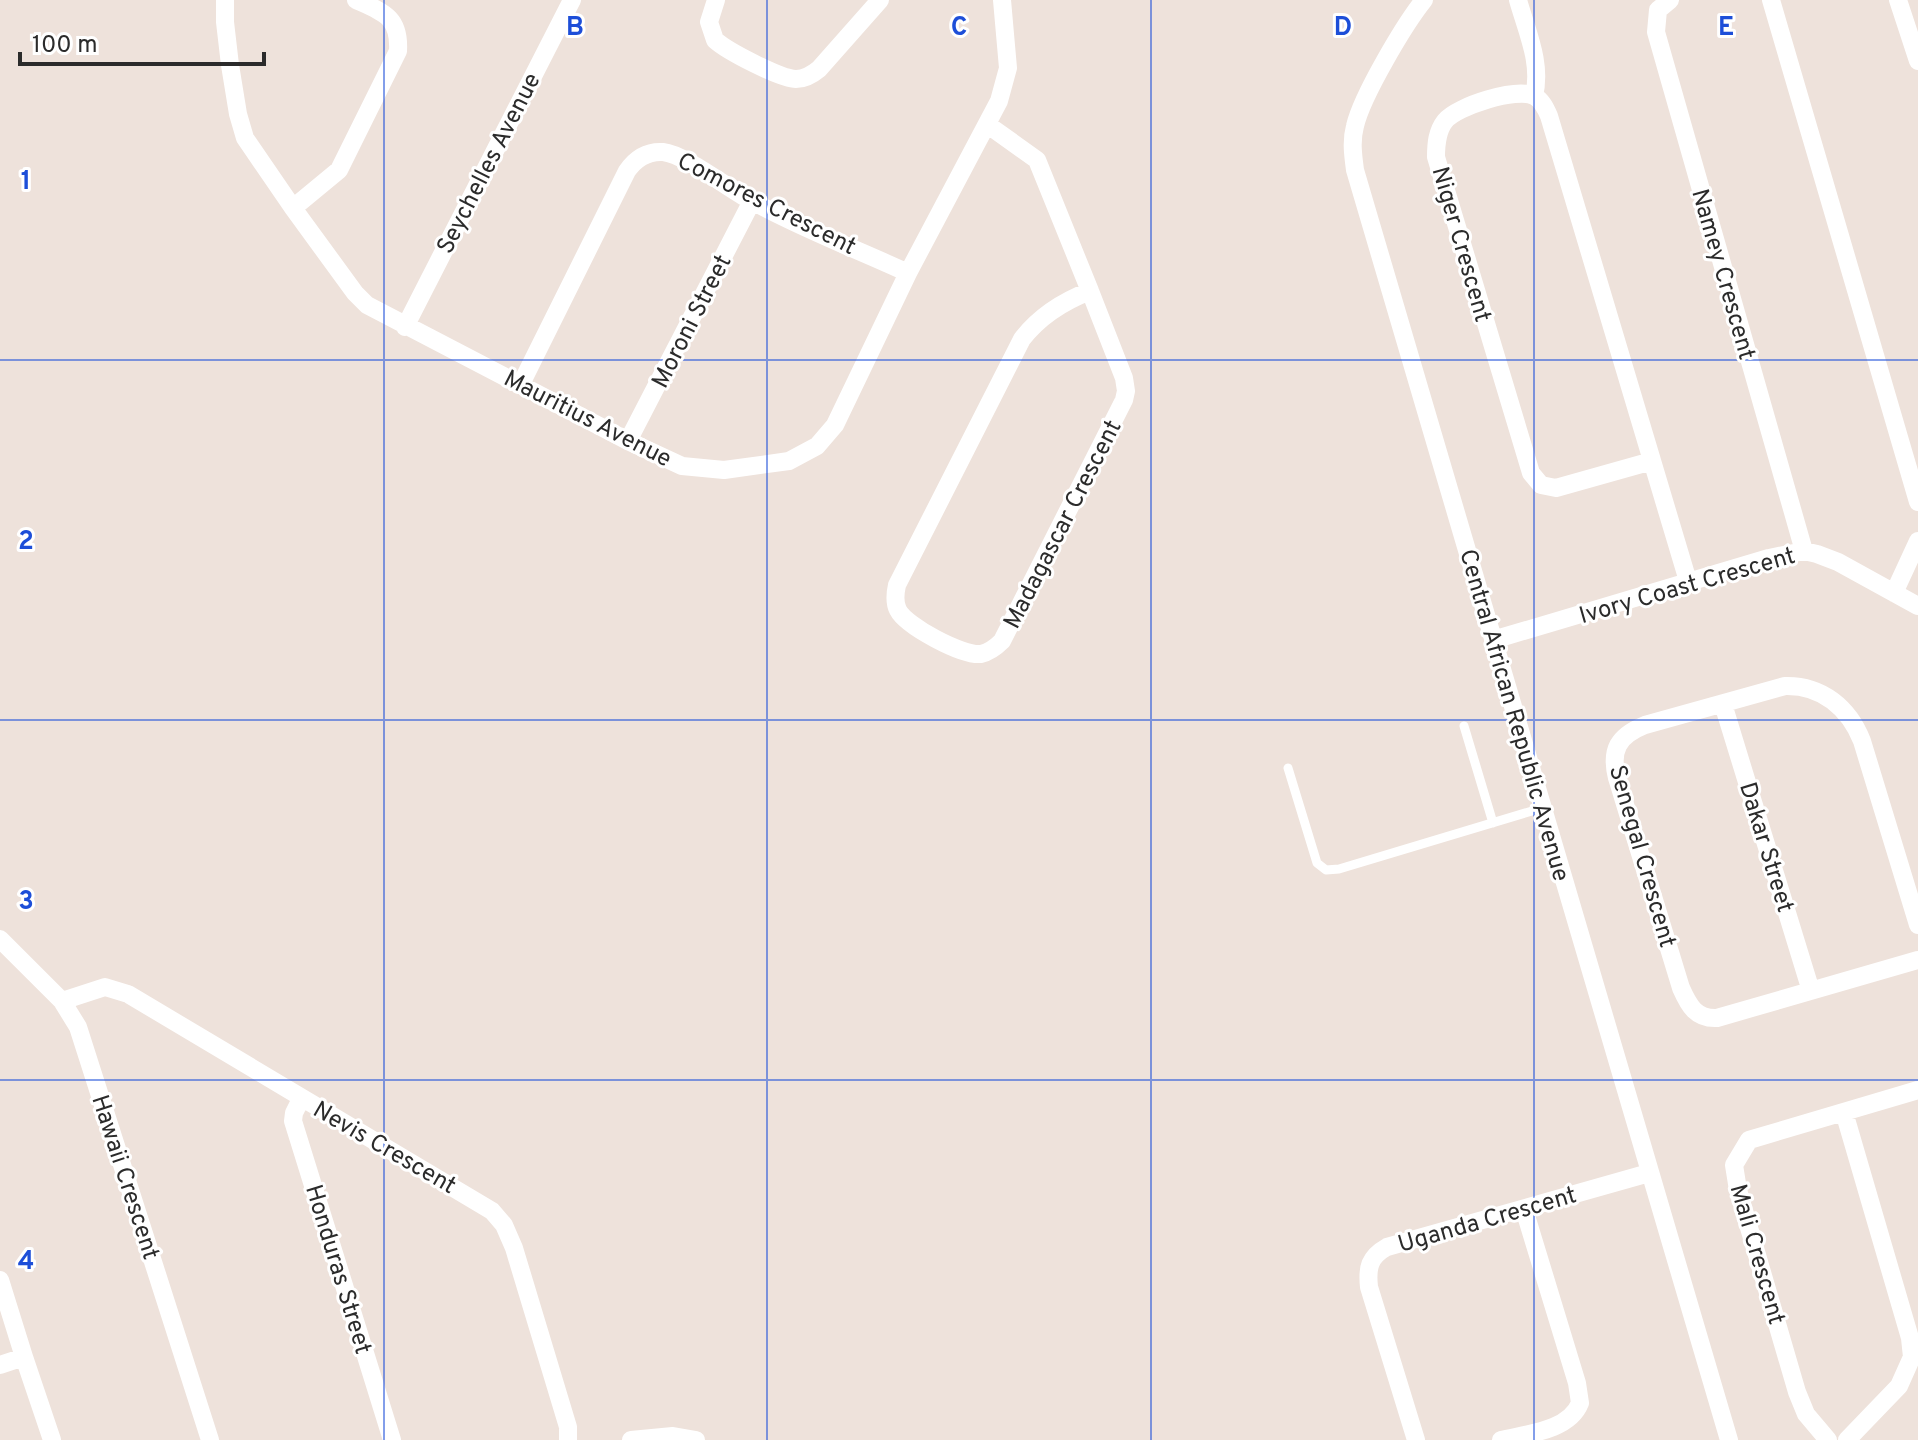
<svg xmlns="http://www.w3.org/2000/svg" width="1918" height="1440" viewBox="0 0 1918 1440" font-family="Overpass,sans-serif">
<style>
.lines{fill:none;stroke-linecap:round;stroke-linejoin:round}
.service{stroke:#fff;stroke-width:9}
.minor{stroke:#fff;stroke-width:18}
.grid{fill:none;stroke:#1d4ed8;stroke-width:2;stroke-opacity:0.55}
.labels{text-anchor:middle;stroke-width:6;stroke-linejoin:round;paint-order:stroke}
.street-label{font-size:24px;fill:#2b2b2b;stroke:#fff}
.grid-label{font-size:26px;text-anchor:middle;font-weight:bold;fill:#1d4ed8;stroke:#fff;stroke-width:6;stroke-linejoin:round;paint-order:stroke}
</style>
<rect width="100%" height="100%" fill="#eee2db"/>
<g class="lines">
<!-- service -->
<path class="service" d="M 1464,726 L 1493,823
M 1288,768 L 1317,863 L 1326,870 L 1339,869 L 1542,808"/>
<!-- minor -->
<path class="minor" d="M 225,0 L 225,22 L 230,65 L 238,114 L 245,138 L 293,208 L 355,293 L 367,305 L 628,441 L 682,466 L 724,470 L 789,461 L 817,446 L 835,425 L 908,273 L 999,101 L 1008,68 L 1002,0
M 716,0 L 709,22 L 715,40 C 727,51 781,79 796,79 C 805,79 813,74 819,69 L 880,0
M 1424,0 C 1404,25 1362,96 1355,126 C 1351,141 1353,155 1355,170 L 1729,1440
M 1518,0 C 1527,32 1542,63 1534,96
M 1670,0 L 1658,10 L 1656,32 L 1804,551
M 1771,0 L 1918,502
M 1898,0 L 1918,61
M 988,125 L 1037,160 L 1090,291 C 1064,301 1039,317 1022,339 L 897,585 C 895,594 894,602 898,610 C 906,626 962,656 981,654 C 990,652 996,647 1002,641 L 1124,400 L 1126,391 L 1124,378 L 1090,291
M 293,208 L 339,170 L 398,51 C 400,17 383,12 356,0
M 405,327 L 572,0
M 521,384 L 627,171 C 636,158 647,151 663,152 C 684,154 729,189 750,200 C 800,228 856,249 908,273
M 628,441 L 752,201
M 1652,461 L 1556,488 L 1541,485 L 1531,473 L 1436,157 C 1436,144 1437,131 1445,121 C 1457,106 1517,87 1534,96 C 1542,100 1546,109 1549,116 L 1688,581
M 1894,593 L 1918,541
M 1493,640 L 1769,558 L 1804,551 L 1817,554 L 1838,562 L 1918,606
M 1723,704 L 1811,991
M 1918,925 L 1862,741 C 1849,708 1822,685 1785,686 L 1645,725 C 1618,736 1610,750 1617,778 L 1681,988 C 1689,1006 1696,1019 1717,1018 L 1918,960
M 0,939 L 62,1001 L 78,1027 L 210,1440
M 62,1001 L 105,987 L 128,994 L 492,1211 L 504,1225 L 514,1248 L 568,1427 L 568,1440
M 301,1099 L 294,1113 L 293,1121 L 392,1440
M 1844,1112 L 1910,1338 L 1912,1357 L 1899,1386 L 1847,1440
M 0,1280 L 24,1357
M 0,1365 L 24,1357 L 52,1440
M 631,1440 L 673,1436 L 696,1440
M 1416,1440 L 1369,1287 C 1367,1268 1369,1257 1387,1247 L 1649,1173
M 1501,1440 C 1526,1434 1569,1431 1580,1403 L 1577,1383 L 1524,1209
M 1828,1440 L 1806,1414 L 1797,1392 L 1738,1190 L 1734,1165 L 1749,1140 L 1918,1090"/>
</g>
<!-- grid -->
<path class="grid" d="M 384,0 L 384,1440M 767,0 L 767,1440M 1151,0 L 1151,1440M 1534,0 L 1534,1440M 0,360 L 1918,360M 0,720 L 1918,720M 0,1080 L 1918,1080"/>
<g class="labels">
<!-- street labels -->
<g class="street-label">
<text transform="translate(488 163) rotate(-63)" y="8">Seychelles Avenue</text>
<text transform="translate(767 203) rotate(27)" y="8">Comores Crescent</text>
<text transform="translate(1462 244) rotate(74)" y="8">Niger Crescent</text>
<text transform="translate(1724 274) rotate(74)" y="8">Namey Crescent</text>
<text transform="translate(691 321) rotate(-63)" y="8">Moroni Street</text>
<text transform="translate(588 418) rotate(27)" y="8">Mauritius Avenue</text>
<text transform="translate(1062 524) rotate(-63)" y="8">Madagascar Crescent</text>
<text transform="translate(1687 585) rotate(-16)" y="8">Ivory Coast Crescent</text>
<text transform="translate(1515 715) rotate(74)" y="8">Central African Republic Avenue</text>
<text transform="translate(1767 847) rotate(73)" y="8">Dakar Street</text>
<text transform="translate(1643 856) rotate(74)" y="8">Senegal Crescent</text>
<text transform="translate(385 1147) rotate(30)" y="8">Nevis Crescent</text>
<text transform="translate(126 1177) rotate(72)" y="8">Hawaii Crescent</text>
<text transform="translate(1487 1219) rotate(-16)" y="8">Uganda Crescent</text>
<text transform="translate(1758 1254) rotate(74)" y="8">Mali Crescent</text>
<text transform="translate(339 1269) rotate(73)" y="8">Honduras Street</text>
</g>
</g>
<g class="grid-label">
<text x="575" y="35">B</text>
<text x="959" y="35">C</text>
<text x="1343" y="35">D</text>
<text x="1726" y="35">E</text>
<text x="26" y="189">1</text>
<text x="26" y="549">2</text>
<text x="26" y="909">3</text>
<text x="26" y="1269">4</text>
</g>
<!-- scale -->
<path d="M20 52v12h244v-12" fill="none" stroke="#2b2b2b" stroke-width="4"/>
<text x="32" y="52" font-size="24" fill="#2b2b2b" stroke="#ffffff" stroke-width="6" paint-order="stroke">100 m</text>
</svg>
